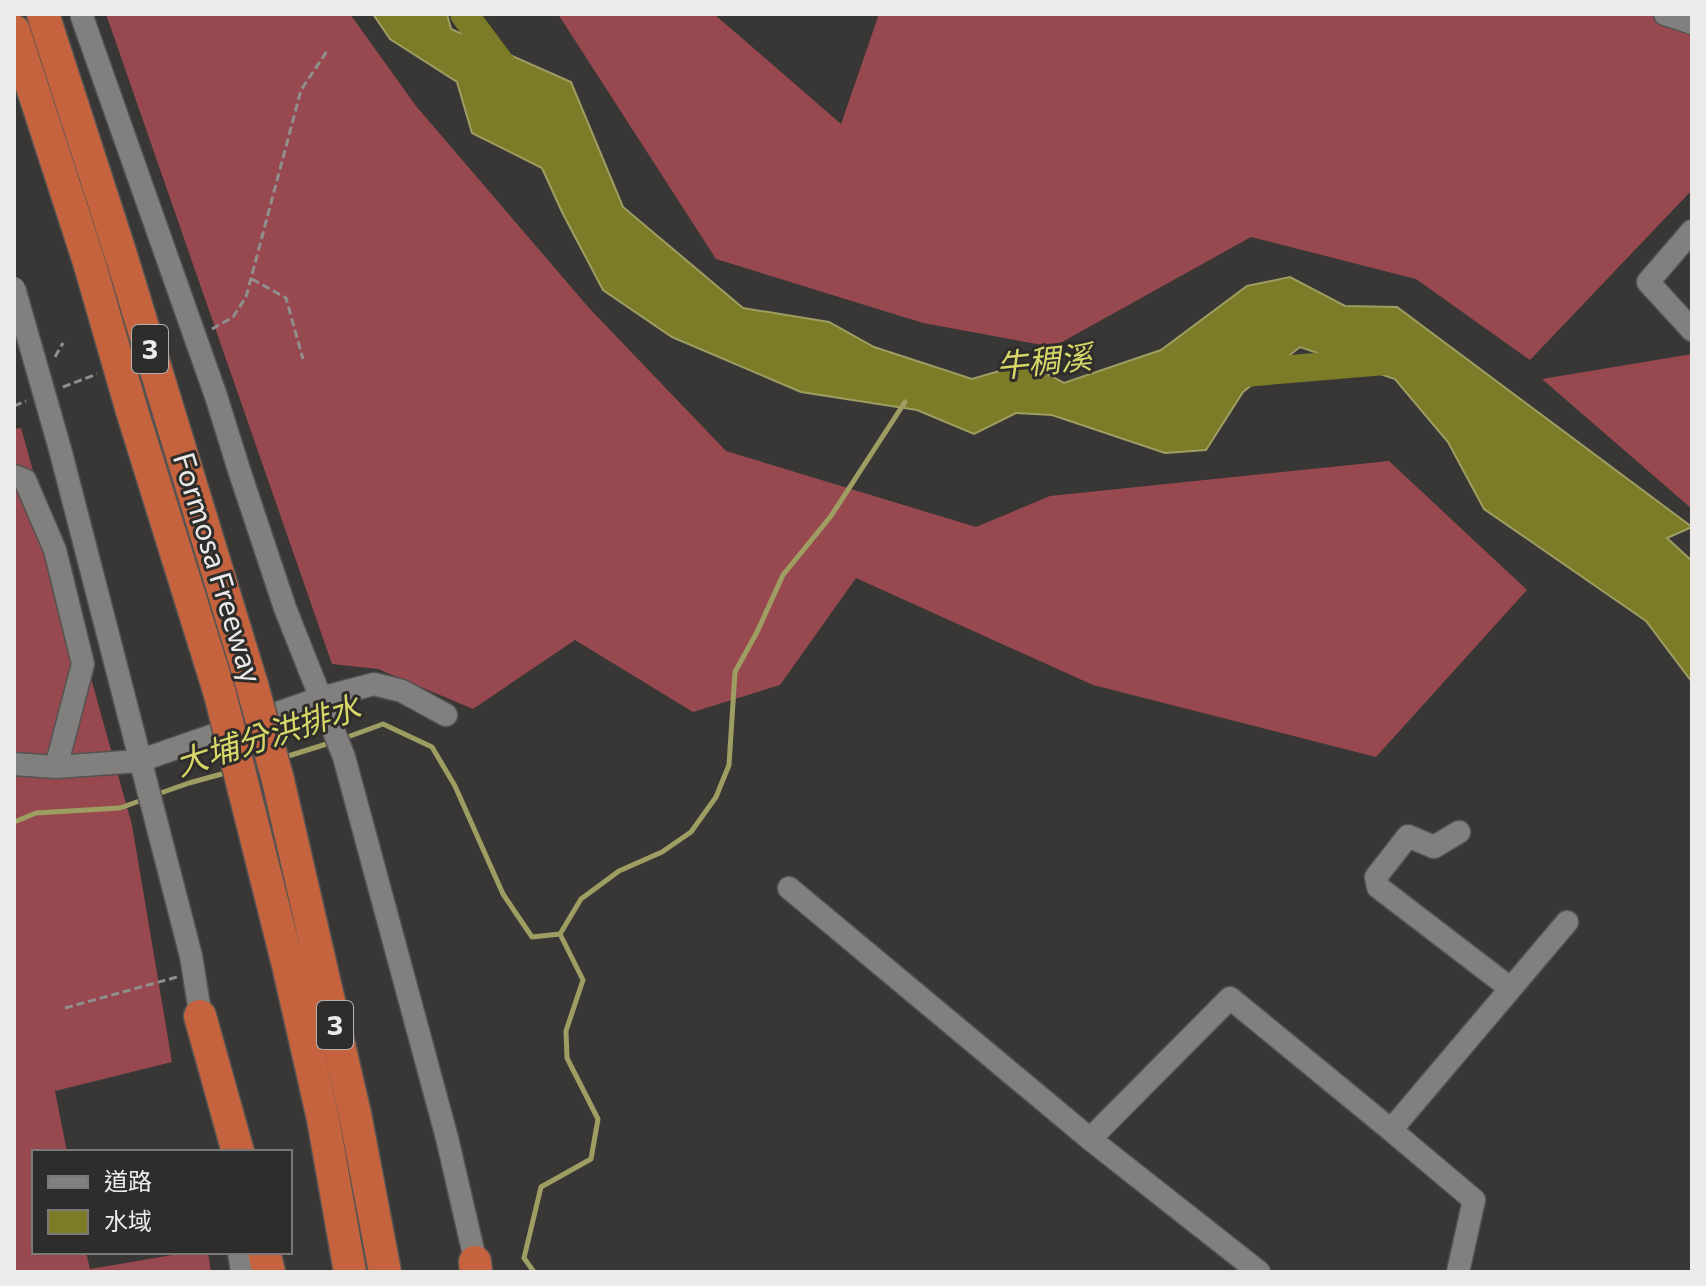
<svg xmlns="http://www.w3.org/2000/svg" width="1706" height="1286" viewBox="0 0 1706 1286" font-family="Commissioner,'Noto Sans TC',sans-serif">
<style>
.forest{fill:#97494f}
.water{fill:#7c7b28;stroke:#9e9d62;stroke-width:2}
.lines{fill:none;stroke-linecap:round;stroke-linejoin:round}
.stream{stroke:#9e9d62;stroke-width:5}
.river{stroke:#7c7b28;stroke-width:28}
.minor-casing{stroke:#555352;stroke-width:25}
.highway-casing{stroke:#555352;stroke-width:35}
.path{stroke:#918f8e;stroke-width:3;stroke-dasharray:8 4;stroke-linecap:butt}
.minor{stroke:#82807e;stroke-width:22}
.highway{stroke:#c6633f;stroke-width:32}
.minor-bridge-casing{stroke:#555352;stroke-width:25;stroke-linecap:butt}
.highway-bridge-casing{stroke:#555352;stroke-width:35;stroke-linecap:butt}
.minor-bridge{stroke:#82807e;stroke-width:22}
.highway-bridge{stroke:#c6633f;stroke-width:32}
.labels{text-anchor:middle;stroke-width:6;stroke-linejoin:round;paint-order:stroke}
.shield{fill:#2f2d2b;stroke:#b3b2b1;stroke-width:2}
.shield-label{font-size:28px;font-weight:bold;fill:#ecebea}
.street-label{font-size:30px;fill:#ecebea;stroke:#2f2d2b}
.water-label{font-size:32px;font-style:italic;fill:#d8d868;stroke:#2f2d2b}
</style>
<rect width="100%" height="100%" fill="#393735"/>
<!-- forest -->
<path class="forest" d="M 106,14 L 350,14 L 416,106 L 589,308 L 726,451 L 976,527 L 1050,496 L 1389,461 L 1527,590 L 1376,757 L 1093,685 L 856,578 L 780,685 L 693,712 L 575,640 L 473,709 L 378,669 L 332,664 Z
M 558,14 L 714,14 L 841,124 L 879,14 L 1692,14 L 1692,190 L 1530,360 L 1416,279 L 1251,237 L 1053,347 L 923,323 L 716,259 Z
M 1692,354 L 1692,509 L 1542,379 Z
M 21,428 L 132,825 L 172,1062 L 55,1091 L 67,1152 L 34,1152 L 34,1252 L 86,1252 L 90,1269 L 190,1252 L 208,1252 L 211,1272 L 14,1272 L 14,429 Z"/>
<!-- water -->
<path class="water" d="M 373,14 L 447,14 L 451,29 L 571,82 L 623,207 L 743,308 L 829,322 L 874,347 L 972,379 L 1027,363 L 1064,383 L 1161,350 L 1247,286 L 1290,277 L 1345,306 L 1397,307 L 1692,527 L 1667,538 L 1692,561 L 1692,682 L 1646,621 L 1484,509 L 1448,442 L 1395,379 L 1300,347 L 1243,392 L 1206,450 L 1165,453 L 1052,415 L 1016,413 L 974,434 L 917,410 L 801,392 L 672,337 L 603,290 L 562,212 L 542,168 L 472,133 L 457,82 L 390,39 Z"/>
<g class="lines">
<!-- stream -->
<path class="stream" d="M 342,739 L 383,724 L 432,747 L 455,786 L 503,894 L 532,937 L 560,934 L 581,899 L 619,871 L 662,852 L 691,832 L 716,797 L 729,765 L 735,672 L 757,632 L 783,575 L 831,516 L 905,402
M 285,757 L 333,742
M 155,795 L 189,783 L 229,772
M 14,822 L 36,813 L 120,808 L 145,799
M 534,1272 L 524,1258 L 541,1187 L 591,1159 L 598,1119 L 567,1058 L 566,1031 L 583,980 L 560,934"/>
<!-- river -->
<path class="river" d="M 464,14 L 510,76
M 1232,374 L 1385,361"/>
<!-- minor casing -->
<g class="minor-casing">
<path id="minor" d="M 1665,14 L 1692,23
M 1692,231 L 1648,282 L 1692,330
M 60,449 L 191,956 L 203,1030
M 240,473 L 285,608 L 344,757 L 447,1138 L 478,1272
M 14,476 L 25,480 L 55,550 L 83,664 L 56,767
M 14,764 L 56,767 L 139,761 L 321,698 L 374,684 L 402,691 L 446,715
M 1459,832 L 1434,847 L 1408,836 L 1376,877 L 1378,887 L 1510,988
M 789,888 L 1090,1139 L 1259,1272
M 1090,1139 L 1230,998 L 1391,1130
M 239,1252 L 242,1272
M 1458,1272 L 1474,1200 L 1391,1130 L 1567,922"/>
</g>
<!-- highway casing -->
<g class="highway-casing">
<path id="highway" d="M 43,14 L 121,255 L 252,685
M 14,31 L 89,262 L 132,411 L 220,694
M 278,780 L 355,1114 L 385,1272
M 244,790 L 288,965 L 323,1119 L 350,1272
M 200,1016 L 238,1152
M 264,1252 L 269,1272
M 475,1262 L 476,1272"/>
</g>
<!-- path -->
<path class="path" d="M 252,279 L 286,298 L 303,359
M 212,329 L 233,317 L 246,297 L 301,90 L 327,51
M 55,357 L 63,343
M 63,387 L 97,374
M 14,406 L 26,401
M 65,1008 L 177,977"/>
<!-- minor -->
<use href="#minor" class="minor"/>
<!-- highway -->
<use href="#highway" class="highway"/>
<!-- minor-bridge casing -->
<g class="minor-bridge-casing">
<path id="minor-bridge" d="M 81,14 L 216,396 L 240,473
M 14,288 L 60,449"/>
</g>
<!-- highway-bridge casing -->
<g class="highway-bridge-casing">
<path id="highway-bridge" d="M 252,685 L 278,780
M 220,694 L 244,790"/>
</g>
<!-- minor-bridge -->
<use href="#minor-bridge" class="minor-bridge"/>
<!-- highway-bridge -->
<use href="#highway-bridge" class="highway-bridge"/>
</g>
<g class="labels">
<!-- shield labels -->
<g class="shield">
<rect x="132" y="325" width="36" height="48" rx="6"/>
<rect x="317" y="1001" width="36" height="48" rx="6"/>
</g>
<g class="shield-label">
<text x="150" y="359">3</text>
<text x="335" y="1035">3</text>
</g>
<!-- street labels -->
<g class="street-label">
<text transform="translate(217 568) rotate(73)" y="10">Formosa Freeway</text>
</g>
<!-- water labels -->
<g class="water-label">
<text transform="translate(1044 362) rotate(-6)" y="11">牛稠溪</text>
<text transform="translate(268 736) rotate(-18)" y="11">大埔分洪排水</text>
</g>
</g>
<!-- border -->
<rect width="1706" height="1286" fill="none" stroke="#ecebea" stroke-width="32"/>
<!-- legend -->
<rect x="32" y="1150" width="260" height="104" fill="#2f2d2b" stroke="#7b7977" stroke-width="2"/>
<rect x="48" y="1176" width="40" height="12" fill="#82807e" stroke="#7b7977" stroke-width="2"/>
<text x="104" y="1190" font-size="24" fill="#ecebea">道路</text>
<rect x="48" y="1210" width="40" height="24" fill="#7c7b28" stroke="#7b7977" stroke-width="2"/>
<text x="104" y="1230" font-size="24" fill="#ecebea">水域</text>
</svg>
